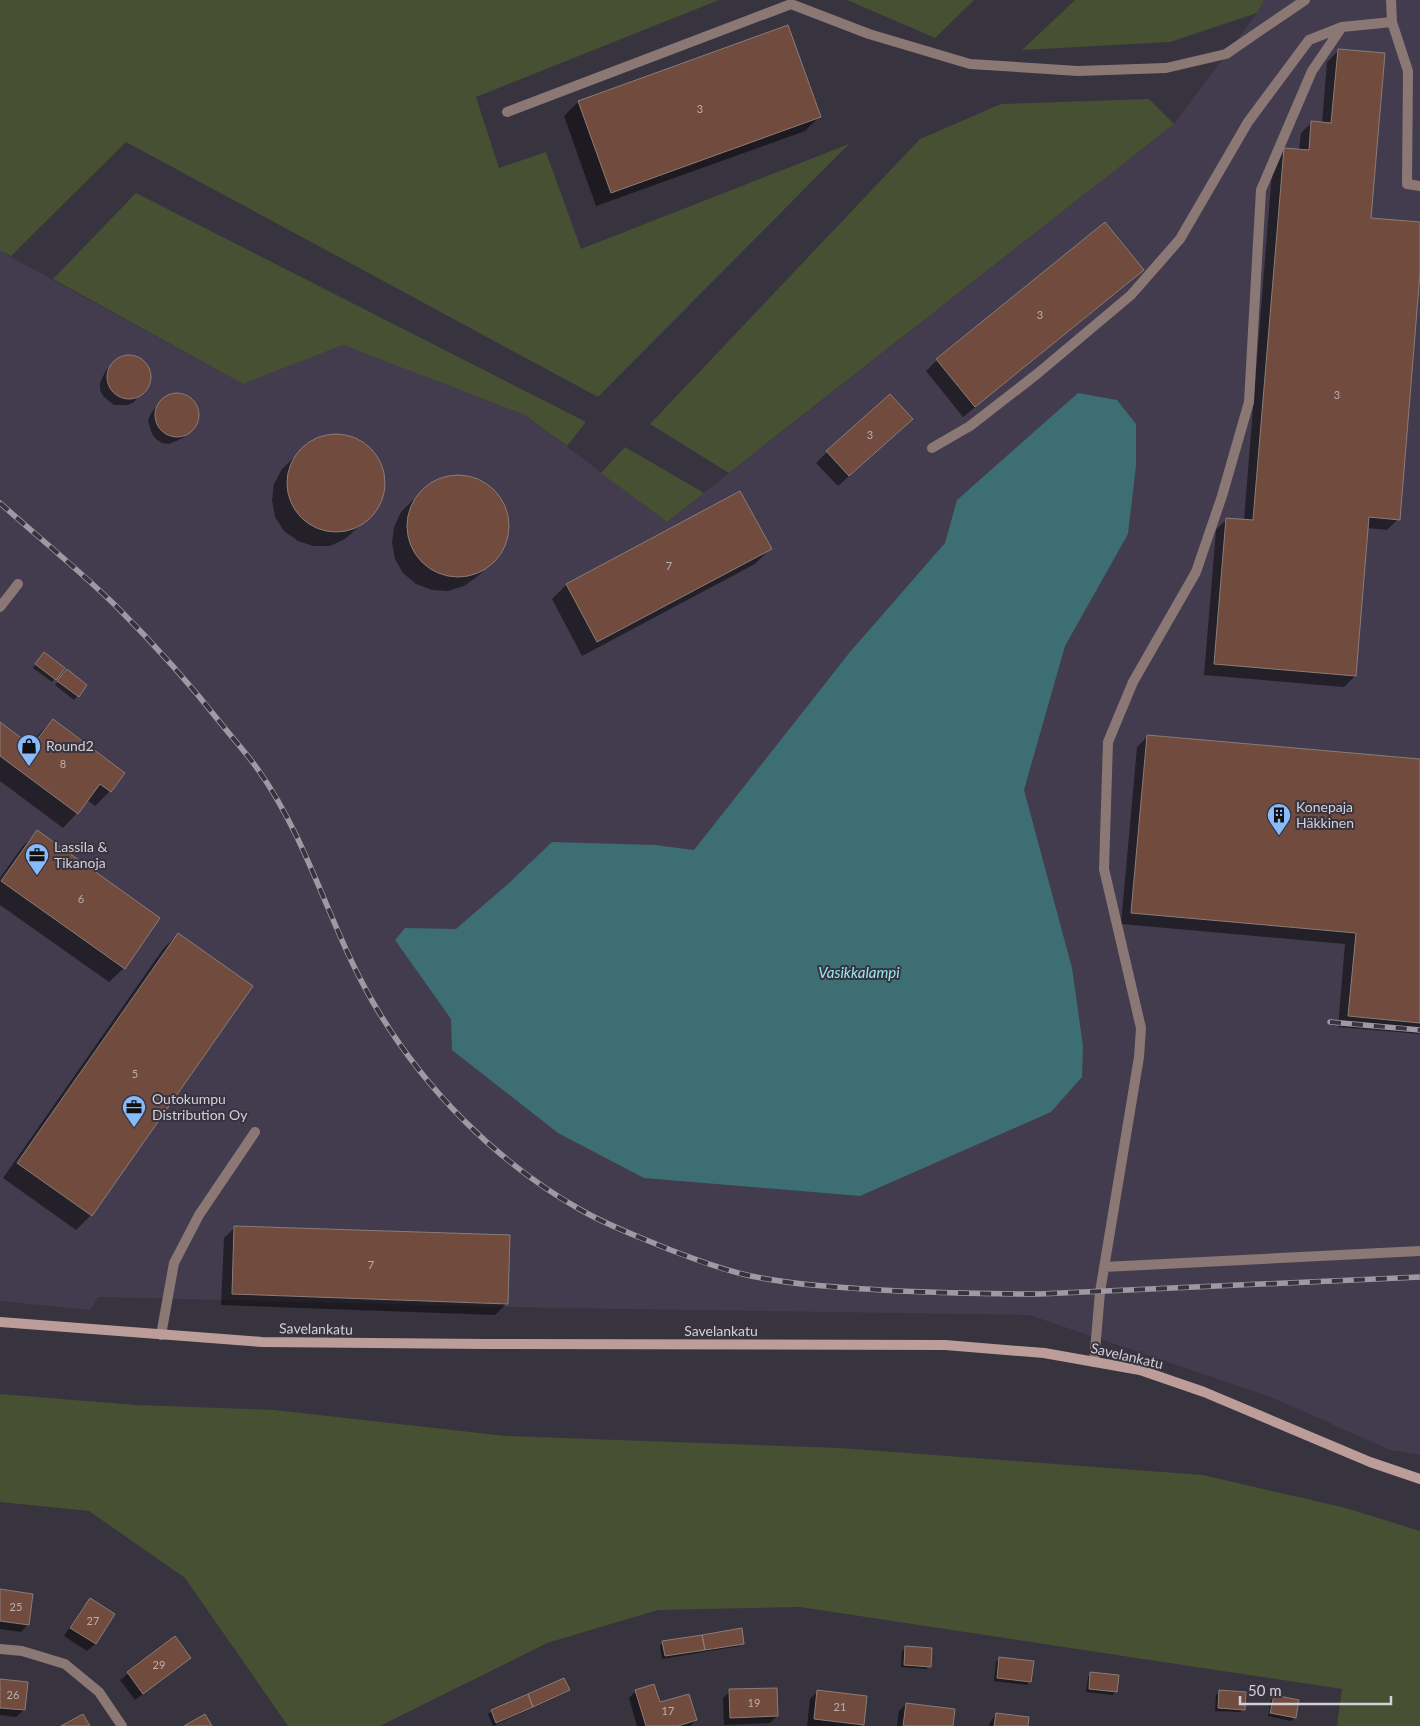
<svg xmlns="http://www.w3.org/2000/svg" width="1420" height="1726" viewBox="0 0 1420 1726" font-family="Lato,sans-serif">
<style>
.built{fill:#423c4e}
.green{fill:#475032}
.water{fill:#3c6e73}
.shadow{fill:#0007}
.building{fill:#704b3e;stroke:#8c7c76}
.lines{fill:none;stroke-linecap:round;stroke-linejoin:round}
.lane{stroke:#8b7875;stroke-width:10}
.street{stroke:#8b7875;stroke-width:10}
.secondary{stroke:#bc9d99;stroke-width:10}
.rail-casing{stroke:#9d9aa3;stroke-width:5.5}
.rail{stroke:#37333f;stroke-width:4;stroke-dasharray:11;stroke-linecap:butt}
.labels{text-anchor:middle;stroke-width:4;stroke-linejoin:round;paint-order:stroke}
.number-label{font-size:11px;fill:#baafb2}
.poi-label{font-size:14px;fill:#d2d0d8;stroke:#37333f;text-anchor:start}
.street-label{font-size:14px;fill:#d2d0d8;stroke:#37333f}
.water-label{font-size:15px;font-style:italic;fill:#93eaf3;stroke:#37333f}
</style>
<rect width="100%" height="100%" fill="#37333f"/>
<!-- built -->
<path class="built" d="M 1264,0 L 1420,0 L 1420,1455 L 1390,1450 L 1271,1397 L 1029,1315 L 556,1308 L 99,1297 L 90,1310 L 0,1301 L 0,251 L 243,384 L 343,345 L 525,415 L 667,522 L 1174,124 L 1257,13 Z"/>
<!-- green -->
<path class="green" d="M 0,0 L 719,0 L 476,97 L 499,168 L 546,152 L 581,249 L 849,144 L 598,397 L 126,142 L 11,256 L 0,251 Z
M 847,0 L 974,0 L 935,38 Z
M 1075,0 L 1264,0 L 1257,13 L 1170,42 L 1022,50 Z
M 1149,99 L 1174,124 L 729,473 L 650,424 L 920,139 L 1001,104 Z
M 136,193 L 586,422 L 567,446 L 525,415 L 343,345 L 243,384 L 53,279 Z
M 625,447 L 704,493 L 667,522 L 601,473 Z
M 0,1394 L 136,1405 L 274,1410 L 506,1436 L 840,1448 L 1203,1475 L 1346,1508 L 1420,1531 L 1420,1726 L 1337,1726 L 1342,1689 L 800,1607 L 658,1610 L 547,1643 L 380,1726 L 288,1726 L 185,1578 L 89,1511 L 0,1502 Z"/>
<!-- water -->
<path class="water" d="M 1078,393 L 1117,400 L 1136,424 L 1136,466 L 1128,534 L 1065,646 L 1024,790 L 1072,968 L 1083,1046 L 1082,1077 L 1051,1112 L 860,1196 L 644,1178 L 558,1133 L 452,1050 L 451,1019 L 395,940 L 405,928 L 456,929 L 509,883 L 552,842 L 655,845 L 694,850 L 850,652 L 945,543 L 957,500 Z"/>
<!-- shadow -->
<path class="shadow" d="M 1338,51 L 1370,219 L 1420,223 L 1420,258 L 1398,519 L 1387,530 L 1367,528 L 1355,676 L 1344,687 L 1204,675 L 1216,530 L 1227,519 L 1244,520 L 1273,160 L 1285,149 L 1299,150 L 1301,133 L 1312,122 L 1322,123 L 1327,62 Z
M 578,102 L 820,116 L 805,131 L 596,206 L 564,116 Z
M 1105,224 L 1142,270 L 1131,281 L 963,417 L 926,371 L 937,360 Z
M 125,356 L 139,358 L 145,363 L 150,375 L 150,382 L 134,402 L 128,405 L 114,405 L 103,396 L 100,390 L 100,383 L 106,370 L 119,358 Z
M 172,394 L 185,396 L 195,405 L 197,418 L 195,425 L 183,438 L 169,444 L 162,443 L 156,439 L 152,434 L 148,421 L 150,415 L 158,404 L 166,397 Z
M 900,430 L 838,486 L 816,463 L 827,452 Z
M 339,435 L 353,438 L 366,446 L 376,457 L 382,471 L 383,486 L 380,501 L 373,514 L 345,539 L 330,546 L 313,546 L 298,541 L 284,531 L 275,517 L 272,500 L 274,484 L 282,469 L 310,442 L 324,436 Z
M 458,475 L 474,478 L 488,486 L 500,498 L 506,514 L 507,530 L 503,547 L 493,561 L 478,576 L 464,586 L 448,591 L 432,590 L 416,584 L 403,573 L 395,559 L 392,543 L 394,527 L 401,512 L 428,485 L 442,478 Z
M 770,549 L 755,564 L 582,656 L 552,599 L 566,585 Z
M 41,657 L 63,668 L 52,682 L 33,668 Z
M 64,674 L 86,686 L 74,700 L 55,685 Z
M 53,720 L 110,791 L 95,806 L 87,800 L 77,813 L 63,828 L 0,781 L 0,724 L 30,746 L 38,735 Z
M 1148,736 L 1420,761 L 1420,1034 L 1338,1027 L 1345,944 L 1121,924 L 1137,747 Z
M 37,832 L 124,968 L 109,982 L 0,905 L 0,878 L 22,847 Z
M 178,934 L 91,1215 L 76,1230 L 3,1178 L 163,949 Z
M 235,1227 L 506,1304 L 495,1315 L 221,1305 L 224,1238 Z
M 0,1590 L 28,1624 L 21,1632 L 0,1629 Z
M 90,1600 L 113,1614 L 95,1644 L 87,1651 L 64,1636 L 83,1607 Z
M 174,1638 L 190,1658 L 135,1700 L 120,1680 Z
M 663,1642 L 743,1643 L 740,1646 L 662,1659 L 660,1646 Z
M 906,1648 L 929,1666 L 926,1669 L 901,1667 L 902,1651 Z
M 999,1659 L 1030,1681 L 1027,1685 L 994,1681 L 996,1662 Z
M 1091,1673 L 1116,1691 L 1113,1695 L 1086,1692 L 1088,1677 Z
M 0,1681 L 24,1710 L 16,1717 L 0,1715 Z
M 569,1690 L 565,1693 L 493,1726 L 488,1714 L 492,1711 Z
M 636,1691 L 659,1704 L 696,1720 L 690,1726 L 637,1726 L 629,1698 Z
M 730,1691 L 777,1716 L 770,1723 L 724,1725 L 723,1698 Z
M 1220,1691 L 1243,1709 L 1240,1712 L 1215,1711 L 1216,1695 Z
M 817,1692 L 863,1724 L 861,1726 L 807,1726 L 810,1699 Z
M 1274,1697 L 1298,1701 L 1294,1718 L 1291,1721 L 1268,1716 L 1271,1700 Z
M 906,1704 L 952,1726 L 897,1726 L 899,1711 Z
M 997,1714 L 1026,1726 L 989,1726 L 990,1722 Z"/>
<!-- building -->
<path class="building" d="M 788,25 L 821,117 L 611,193 L 578,101 Z
M 1338,49 L 1385,53 L 1371,218 L 1420,222 L 1420,273 L 1400,520 L 1369,517 L 1356,676 L 1214,664 L 1226,518 L 1253,520 L 1284,148 L 1309,150 L 1311,121 L 1331,123 Z
M 1105,222 L 1144,270 L 975,407 L 936,359 Z
M107 377a22 22 0 1 1 44 0a22 22 0 1 1-44 0Z
M155 415a22 22 0 1 1 44 0a22 22 0 1 1-44 0Z
M 890,394 L 913,419 L 849,476 L 826,451 Z
M287 483a49 49 0 1 1 98 0a49 49 0 1 1-98 0Z
M407 526a51 51 0 1 1 102 0a51 51 0 1 1-102 0Z
M 740,491 L 772,549 L 597,642 L 566,584 Z
M 44,652 L 65,668 L 56,680 L 35,664 Z
M 67,669 L 87,685 L 79,697 L 57,681 Z
M 53,719 L 125,773 L 111,792 L 100,784 L 78,814 L 0,756 L 0,722 L 32,746 Z
M 1147,735 L 1420,759 L 1420,1023 L 1348,1016 L 1356,933 L 1131,913 Z
M 37,830 L 160,918 L 125,969 L 1,881 Z
M 178,933 L 253,986 L 92,1216 L 17,1163 Z
M 234,1226 L 510,1235 L 508,1304 L 232,1294 Z
M 0,1589 L 33,1594 L 29,1625 L 0,1621 Z
M 90,1598 L 115,1614 L 96,1644 L 70,1628 Z
M 742,1628 L 744,1644 L 705,1650 L 702,1635 Z
M 702,1635 L 705,1650 L 665,1656 L 662,1641 Z
M 175,1636 L 191,1658 L 143,1694 L 127,1672 Z
M 905,1646 L 932,1648 L 931,1667 L 904,1665 Z
M 999,1657 L 1034,1661 L 1031,1682 L 997,1678 Z
M 1090,1672 L 1119,1675 L 1117,1692 L 1089,1689 Z
M 564,1678 L 570,1690 L 533,1707 L 528,1694 Z
M 0,1679 L 28,1682 L 25,1710 L 0,1708 Z
M 654,1684 L 660,1702 L 689,1694 L 697,1720 L 678,1726 L 646,1726 L 635,1690 Z
M 777,1688 L 778,1716 L 730,1718 L 729,1689 Z
M 817,1690 L 867,1696 L 864,1725 L 814,1719 Z
M 1219,1690 L 1246,1692 L 1245,1710 L 1218,1708 Z
M 528,1694 L 533,1707 L 496,1723 L 491,1710 Z
M 1274,1695 L 1299,1700 L 1296,1718 L 1270,1713 Z
M 906,1703 L 955,1709 L 953,1726 L 903,1726 Z
M 996,1713 L 1029,1717 L 1028,1726 L 994,1726 Z
M 83,1714 L 90,1726 L 61,1726 Z
M 205,1714 L 212,1726 L 184,1726 Z"/>
<g class="lines">
<!-- lane -->
<path class="lane" d="M 1391,0 L 1392,22 L 1408,71 L 1407,184 L 1420,186
M 507,112 L 791,4 L 869,34 L 970,64 L 1078,71 L 1166,68 L 1226,54 L 1305,0
M 932,448 L 970,426 L 1037,374 L 1131,295 L 1180,239 L 1248,122 L 1309,40 L 1342,27 L 1392,22
M 1104,1267 L 1420,1251
M 161,1335 L 174,1263 L 199,1215 L 255,1132
M 1094,1362 L 1100,1292 L 1139,1057 L 1141,1028 L 1104,869 L 1108,742 L 1133,682 L 1196,572 L 1222,496 L 1249,402 L 1261,190 L 1312,71 L 1342,27"/>
<!-- street -->
<path class="street" d="M 0,607 L 18,584
M 0,1649 L 22,1651 L 65,1664 L 99,1692 L 122,1726"/>
<!-- secondary -->
<path class="secondary" d="M 0,1322 L 262,1342 L 485,1344 L 945,1345 L 1044,1353 L 1140,1370 L 1204,1392 L 1370,1462 L 1420,1479"/>
<!-- rail casing -->
<g class="rail-casing">
<path id="rail" d="M 0,503 C 38,537 79,570 116,606 C 154,644 190,684 223,726 C 235,741 248,755 259,771 C 309,842 330,929 374,1004 C 423,1088 496,1162 581,1210 C 605,1224 632,1234 658,1245 C 688,1257 719,1269 751,1276 C 799,1286 849,1288 898,1291 C 945,1293 992,1294 1039,1294 L 1420,1277
M 1330,1022 L 1420,1030"/>
</g>
<!-- rail -->
<use href="#rail" class="rail"/>
</g>
<!-- icons -->
<defs>
<g id="shop-pin" transform="scale(1.25)"><path d="M0 17L-7.5 6A9.5 9.5 0 1 1 7.5 6Z" fill="#87bbfb" stroke="#37333f"/><path d="M-5-2.5h2.3a2.7 3.5 0 0 1 5.4 0H5L5.5 6h-11ZM-1.5-2.5h3a1.5 2.3 0 0 0-3 0Z" fill="#111"/></g>
<g id="building-pin" transform="scale(1.25)"><path d="M0 17L-7.5 6A9.5 9.5 0 1 1 7.5 6Z" fill="#87bbfb" stroke="#37333f"/><path d="M-4-6H4V6H1V3H-1V6H-4ZM-2.5-4.3h1.7v1.8h-1.7ZM.8-4.3h1.7v1.8H.8ZM-2.5-1h1.7V.8h-1.7ZM.8-1h1.7V.8H.8Z" fill="#111"/></g>
<g id="office-pin" transform="scale(1.25)"><path d="M0 17L-7.5 6A9.5 9.5 0 1 1 7.5 6Z" fill="#87bbfb" stroke="#37333f"/><path d="M-6-3h4V-5.5h4V-3h4V5H-6ZM-1-4.5V-3h2v-1.5ZM-6 0V1H6V0Z" fill="#111"/></g>
</defs>
<g fill-rule="evenodd">
<use href="#shop-pin" x="29" y="746"/>
<use href="#building-pin" x="1279" y="815"/>
<use href="#office-pin" x="37" y="855"/>
<use href="#office-pin" x="134" y="1107"/>
</g>
<g class="labels">
<!-- number labels -->
<g class="number-label">
<text x="700" y="113">3</text>
<text x="1040" y="319">3</text>
<text x="1337" y="399">3</text>
<text x="870" y="439">3</text>
<text x="669" y="570">7</text>
<text x="63" y="768">8</text>
<text x="81" y="903">6</text>
<text x="135" y="1078">5</text>
<text x="371" y="1269">7</text>
<text x="16" y="1611">25</text>
<text x="93" y="1625">27</text>
<text x="159" y="1669">29</text>
<text x="13" y="1699">26</text>
<text x="754" y="1707">19</text>
<text x="840" y="1711">21</text>
<text x="668" y="1715">17</text>
</g>
<!-- poi labels -->
<g class="poi-label">
<text x="46" y="751">Round2</text>
<text x="1296" y="812">Konepaja<tspan x="1296" dy="16">Häkkinen</tspan></text>
<text x="54" y="852">Lassila &amp;<tspan x="54" dy="16">Tikanoja</tspan></text>
<text x="152" y="1104">Outokumpu<tspan x="152" dy="16">Distribution Oy</tspan></text>
</g>
<!-- street labels -->
<g class="street-label">
<text transform="translate(316 1329) rotate(1)" y="5">Savelankatu</text>
<text x="721" y="1336">Savelankatu</text>
<text transform="translate(1127 1356) rotate(13)" y="5">Savelankatu</text>
</g>
<!-- water labels -->
<g class="water-label">
<text x="859" y="978">Vasikkalampi</text>
</g>
</g>
<!-- scale -->
<path d="M1240 1696v8h151v-8" fill="none" stroke="#d2d0d8" stroke-width="2.5"/>
<text x="1248" y="1696" font-size="15" fill="#d2d0d8" stroke="#37333f" stroke-width="4" paint-order="stroke">50 m</text>
</svg>
